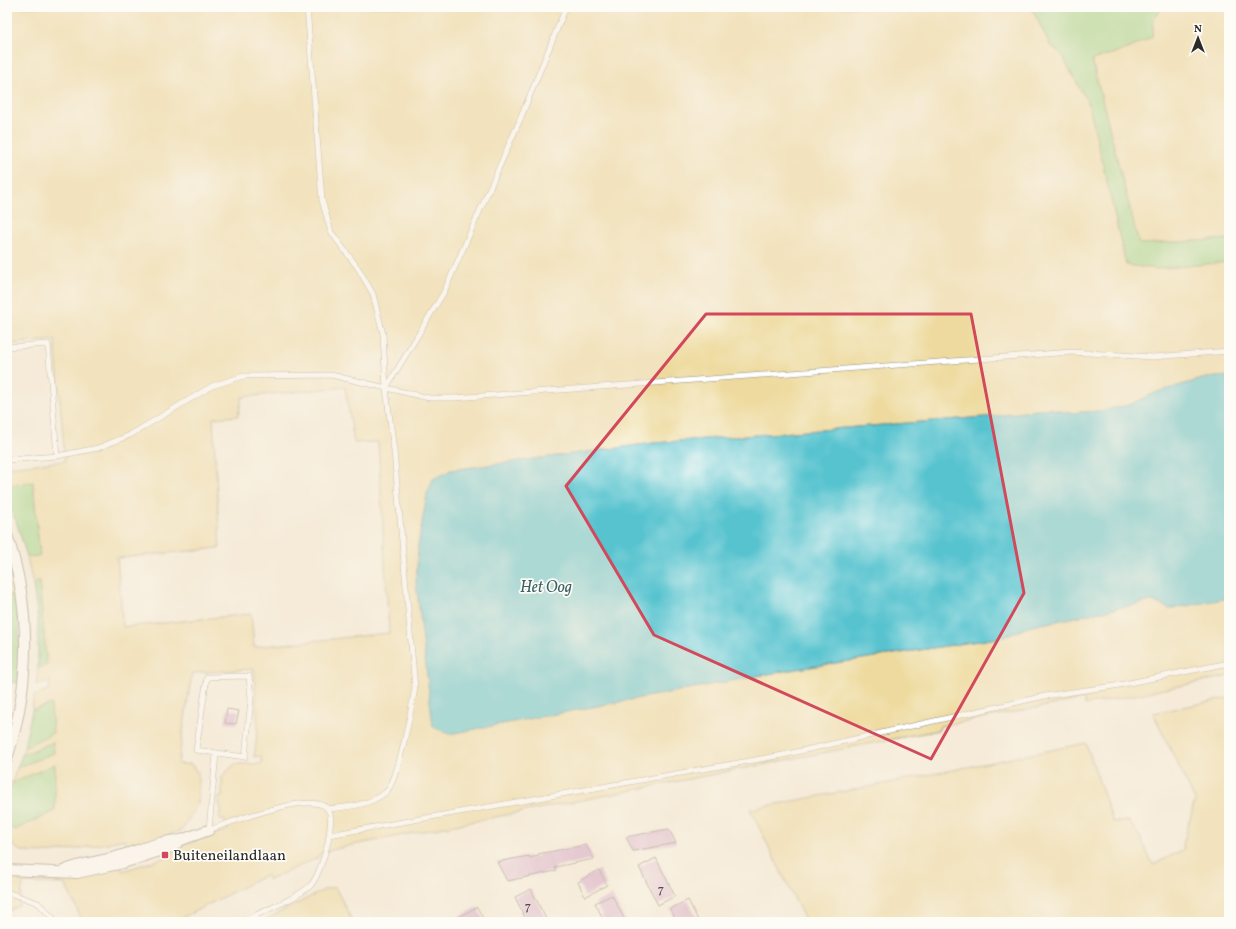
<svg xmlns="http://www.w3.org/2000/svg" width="1236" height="929" viewBox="0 0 1236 929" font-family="Vollkorn,serif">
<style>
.green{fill:#9ed586;stroke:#648058}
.sand{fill:#eeda9e;stroke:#8c8264;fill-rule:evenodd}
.water{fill:#56c3cf;stroke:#40777d}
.building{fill:#d19fc8}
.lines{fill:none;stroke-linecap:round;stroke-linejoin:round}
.lane-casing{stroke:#908b82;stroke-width:6}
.street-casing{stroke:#908b82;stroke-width:12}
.lane{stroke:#fff;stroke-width:5}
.street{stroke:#fff;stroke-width:10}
.marked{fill:none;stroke:#d1495b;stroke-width:3;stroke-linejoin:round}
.poi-dot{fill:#d1495b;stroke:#fdfcf7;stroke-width:1.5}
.labels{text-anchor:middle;stroke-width:3.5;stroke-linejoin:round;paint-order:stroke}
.number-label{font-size:13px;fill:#544852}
.poi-label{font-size:15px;fill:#2b2b2b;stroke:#fdfcf7;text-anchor:start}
.water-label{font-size:16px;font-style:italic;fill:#3a6064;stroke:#fdfcf7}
</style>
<rect width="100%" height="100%" fill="#fdfcf7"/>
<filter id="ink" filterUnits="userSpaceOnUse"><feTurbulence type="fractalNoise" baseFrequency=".025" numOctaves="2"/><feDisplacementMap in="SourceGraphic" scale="8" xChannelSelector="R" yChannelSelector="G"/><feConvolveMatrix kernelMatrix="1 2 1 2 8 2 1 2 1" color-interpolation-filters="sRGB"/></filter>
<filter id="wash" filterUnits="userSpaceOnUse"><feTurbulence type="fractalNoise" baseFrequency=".012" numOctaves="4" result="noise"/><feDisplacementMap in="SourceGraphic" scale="16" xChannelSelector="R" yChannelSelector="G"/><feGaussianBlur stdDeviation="0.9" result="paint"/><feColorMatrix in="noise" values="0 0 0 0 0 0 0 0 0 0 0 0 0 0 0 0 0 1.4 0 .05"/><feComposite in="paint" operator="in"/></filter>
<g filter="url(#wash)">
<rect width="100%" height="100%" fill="#f6ebd8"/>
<!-- green -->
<path class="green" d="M 1031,7 L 1164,7 L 1154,18 L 1152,37 L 1128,49 L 1092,60 L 1139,244 L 1229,239 L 1229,262 L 1156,269 L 1126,265 L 1089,105 L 1061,54 L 1050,45 Z
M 33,482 L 40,556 L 27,557 L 16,521 L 7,502 L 7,485 Z
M 39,580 L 47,665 L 38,668 L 38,620 L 33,585 Z
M 7,595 L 17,596 L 20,644 L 18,682 L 14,684 L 13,681 L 10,682 L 11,685 L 7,687 Z
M 51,704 L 53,734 L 24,747 L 32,710 Z
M 54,742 L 54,753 L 17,768 L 22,755 Z
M 55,763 L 55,811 L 15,830 L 7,826 L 7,797 L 12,783 Z"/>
<!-- sand -->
<path class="sand" d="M 7,7 L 1031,7 L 1050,45 L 1061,54 L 1089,105 L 1126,265 L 1156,269 L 1229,262 L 1229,376 L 1205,378 L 1157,392 L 1129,405 L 1099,411 L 1068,413 L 1049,408 L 997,416 L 654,443 L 451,470 L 433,480 L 427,494 L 418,546 L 449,734 L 784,671 L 1004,637 L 1028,627 L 1152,601 L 1170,609 L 1229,598 L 1229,676 L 1085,705 L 1084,699 L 940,726 L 939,730 L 348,846 L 320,853 L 319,857 L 269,880 L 266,875 L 174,922 L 83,922 L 65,884 L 23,883 L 19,906 L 7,912 L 7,876 C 46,882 83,876 121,866 L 123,871 L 173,855 L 171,849 L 228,830 L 224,819 L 221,820 L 219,814 L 222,813 L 218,797 L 222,797 L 222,776 L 235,764 L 262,764 L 261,756 L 254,757 L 258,729 L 254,669 L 192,673 L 178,764 L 191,764 L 198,773 L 198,803 L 182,830 L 170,834 L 171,837 L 128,851 L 124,839 C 102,844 34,861 16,848 C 8,842 7,834 7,826 L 15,830 L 55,811 L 55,764 L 12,783 L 17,768 L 54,753 L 53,742 L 22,755 L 24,747 L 53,733 L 51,704 L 32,710 L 34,696 L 50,689 L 49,681 L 36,685 L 38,668 L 47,665 L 39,580 L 33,585 L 27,557 L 40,556 L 33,482 L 7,485 L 7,467 L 65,461 L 55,340 L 7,344 ZM 345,387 L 354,443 L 378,442 L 389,633 L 254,647 L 251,614 L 123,627 L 117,558 L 220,548 L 213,418 L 238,416 L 242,397 Z
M 1164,7 L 1229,7 L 1229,239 L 1139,244 L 1092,60 L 1128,49 L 1152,37 L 1154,18 Z
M 7,560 L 9,560 L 17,596 L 7,595 Z
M 1229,698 L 1229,922 L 806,922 L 750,809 L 878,785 L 1086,743 L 1113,822 L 1129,821 L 1140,837 L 1153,865 L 1184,849 L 1183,845 L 1195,800 L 1153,713 Z
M 335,887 L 353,922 L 261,922 L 324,890 Z"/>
<!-- water -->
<path class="water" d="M 1229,376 L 1229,598 L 1170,609 L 1152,601 L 1028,627 L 1004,637 L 784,671 L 449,734 L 433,727 L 416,582 L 418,546 L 427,494 L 433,479 L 451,470 L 654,443 L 997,416 L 1049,408 L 1068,413 L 1099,411 L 1129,405 L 1157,392 L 1206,378 Z"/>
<g id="blocks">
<!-- building -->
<path class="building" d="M 227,709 L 239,711 L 236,724 L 225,723 Z
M 669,829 L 676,843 L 633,851 L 626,837 Z
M 586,845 L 594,859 L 555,867 L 556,871 L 507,881 L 497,862 L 529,856 L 530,858 L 538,856 L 538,854 Z
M 656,858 L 675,896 L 658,905 L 639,867 Z
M 599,870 L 607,885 L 585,897 L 578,882 Z
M 531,889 L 546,919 L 548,922 L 528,922 L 526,920 L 515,897 Z
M 612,895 L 616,903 L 626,922 L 605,922 L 595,903 Z
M 688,900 L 699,922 L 677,922 L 670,909 Z
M 477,907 L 485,922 L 453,922 L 452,920 Z"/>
</g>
</g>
<g filter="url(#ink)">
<use href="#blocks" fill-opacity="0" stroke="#908b82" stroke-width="1"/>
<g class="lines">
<!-- lane casing -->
<g class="lane-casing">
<path id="lane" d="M 307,7 L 322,200 L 331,232 L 358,268 L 373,294 L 383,334 L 386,389 L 394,451 L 415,688 C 412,706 398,782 386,792 C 371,805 348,807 328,809
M 7,347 L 48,344 L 57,456 L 7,460
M 386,388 L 444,292 L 519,122 L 566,7
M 57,456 L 98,448 L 130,435 L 212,386 L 244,376 L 331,375 L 429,398 L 454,398 L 1072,352 L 1153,357 L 1229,351
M 249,676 L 251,699 L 245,757 L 196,750 L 207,677 Z
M 216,753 L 209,830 C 230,823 310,791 327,808 C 333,815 330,826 329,835
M 7,892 L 38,903 L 57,922
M 241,922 C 261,912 294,900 310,886 C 318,879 328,846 329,835 L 783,755 L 1045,696 L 1114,686 L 1229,663"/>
</g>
<!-- street casing -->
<g class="street-casing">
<path id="street" d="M 7,535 C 32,609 30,685 7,759
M 7,870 L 77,873 L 123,863 L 172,847 L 181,840 L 209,830
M 63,871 C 80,863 98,862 116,857 C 138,851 159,840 181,840"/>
</g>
<!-- lane -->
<use href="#lane" class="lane"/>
<!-- street -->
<use href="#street" class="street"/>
</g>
</g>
<!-- marked area -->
<path d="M0 0H1236V929H0ZM 706,314 L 971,314 L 1024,593 L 931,759 L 654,635 L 566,486 Z" fill="#f6ebd8" fill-opacity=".55" fill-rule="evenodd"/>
<path class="marked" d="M 706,314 L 971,314 L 1024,593 L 931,759 L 654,635 L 566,486 Z"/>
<!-- markers -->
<rect class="poi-dot" x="161" y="851" width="8" height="8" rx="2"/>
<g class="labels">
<!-- number labels -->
<g class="number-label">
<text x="661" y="893">7</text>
<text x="528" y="910">7</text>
</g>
<!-- poi labels -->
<g class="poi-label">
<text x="173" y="860">Buiteneilandlaan</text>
</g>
<!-- water labels -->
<g class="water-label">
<text x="546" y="592">Het Oog</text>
</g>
</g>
<!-- margin -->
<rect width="1236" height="929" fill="none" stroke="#fdfcf7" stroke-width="24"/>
<!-- north arrow -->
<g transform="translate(1198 38)" stroke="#fdfcf7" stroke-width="3" paint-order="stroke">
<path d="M0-3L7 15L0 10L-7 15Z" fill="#2b2b2b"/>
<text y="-6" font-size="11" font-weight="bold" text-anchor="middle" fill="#2b2b2b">N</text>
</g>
</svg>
